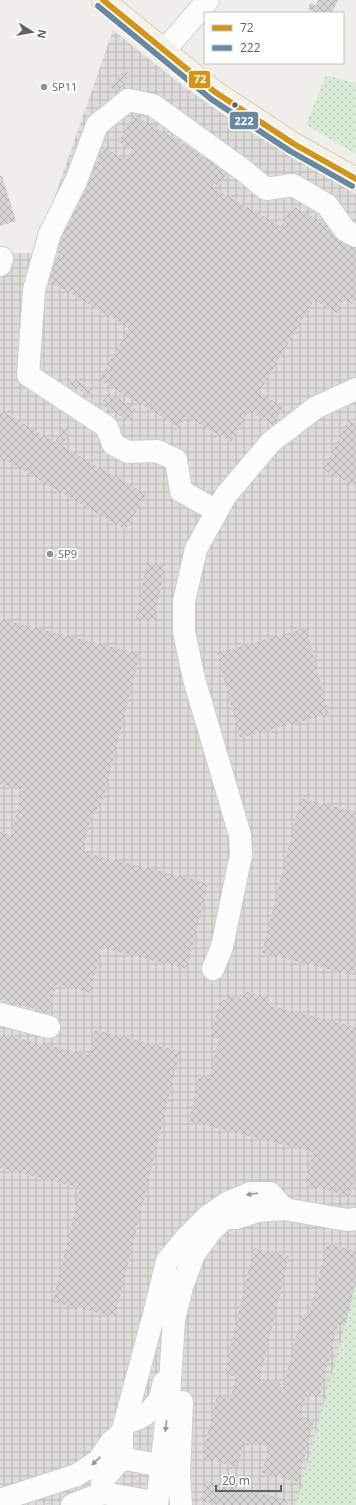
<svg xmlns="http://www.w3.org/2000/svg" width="356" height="1505" viewBox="0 0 356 1505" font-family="'Open Sans',sans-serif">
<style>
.industrial{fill:url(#industrial-grid)}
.grass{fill:url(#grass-dots)}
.building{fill:url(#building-cross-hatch)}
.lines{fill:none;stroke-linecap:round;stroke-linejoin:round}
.minor-casing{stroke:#cbcccc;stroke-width:24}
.major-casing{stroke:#d7ceb8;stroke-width:24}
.minor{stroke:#fdfcfc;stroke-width:22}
.major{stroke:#f4f2e9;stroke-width:22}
.bus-1-casing{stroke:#fff;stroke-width:9}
.bus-2-casing{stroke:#fff;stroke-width:9}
.bus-1{stroke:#d1951a;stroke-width:6}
.bus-2{stroke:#6989a0;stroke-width:6}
.oneway{fill:#96999c}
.poi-dot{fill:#919496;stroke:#fff;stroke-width:1.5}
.bus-dot{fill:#5f6368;stroke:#fff;stroke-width:1.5}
.labels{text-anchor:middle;stroke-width:4;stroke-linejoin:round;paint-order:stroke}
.poi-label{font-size:11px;fill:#5f6368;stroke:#fff;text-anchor:start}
.line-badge{stroke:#fff;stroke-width:1.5}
.badge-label{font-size:11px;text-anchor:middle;font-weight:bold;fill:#fff}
</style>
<defs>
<pattern id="industrial-grid" width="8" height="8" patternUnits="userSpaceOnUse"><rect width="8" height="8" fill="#dfddda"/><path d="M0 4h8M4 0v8" fill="none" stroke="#b8b7b5"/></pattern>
<pattern id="grass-dots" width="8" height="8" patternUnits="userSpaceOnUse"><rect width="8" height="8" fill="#d8ebd6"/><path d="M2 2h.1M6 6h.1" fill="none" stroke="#b2c2b1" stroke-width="1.8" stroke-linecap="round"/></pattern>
<pattern id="building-cross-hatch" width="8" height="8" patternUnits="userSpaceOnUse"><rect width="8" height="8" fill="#d6d5d3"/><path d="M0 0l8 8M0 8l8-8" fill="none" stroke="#b1b0af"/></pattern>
</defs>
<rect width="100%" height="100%" fill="#efeeea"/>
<!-- industrial -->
<path class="industrial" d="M 113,30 L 183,86 L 234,122 L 356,194 L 356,1505 L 0,1505 L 0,253 L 35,253 Z"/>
<!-- grass -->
<path class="grass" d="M 326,75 L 356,83 L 356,154 L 306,125 Z
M 356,1285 L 356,1505 L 296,1505 Z"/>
<!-- building -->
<path class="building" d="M 318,0 L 338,0 L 332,13 L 316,13 L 308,9 L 310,3 L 316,5 Z
M 124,70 L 130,74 L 118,92 L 111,88 Z
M 134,115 L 229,170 L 219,186 L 212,182 L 210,186 L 281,226 L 293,206 L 350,238 L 356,245 L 356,297 L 352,304 L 344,300 L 337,313 L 314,300 L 259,393 L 284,407 L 273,425 L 249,411 L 231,442 L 186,416 L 179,427 L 99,380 L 129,328 L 45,278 L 61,251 L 53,246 L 67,213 L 105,148 L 126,160 L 132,150 L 118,142 Z
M 0,176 L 2,176 L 16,221 L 0,226 Z
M 72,378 L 93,390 L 89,396 L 69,384 Z
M 108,392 L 136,409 L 129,421 L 101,405 Z
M 0,410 L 55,442 L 64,426 L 70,430 L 62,446 L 146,494 L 126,530 L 0,457 Z
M 348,420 L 356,424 L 356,486 L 323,470 Z
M 147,563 L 165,566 L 154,622 L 136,619 Z
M 0,619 L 140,654 L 103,800 L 91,818 L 82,852 L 208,883 L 187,969 L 102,948 L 90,993 L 57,984 L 49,1012 L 0,1000 L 0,832 L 11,835 L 22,789 L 0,784 Z
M 306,628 L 329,714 L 240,738 L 217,653 Z
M 301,798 L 356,812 L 356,976 L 262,953 Z
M 244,991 L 269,997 L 267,1005 L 356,1027 L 356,1172 L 350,1196 L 305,1185 L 313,1152 L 189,1121 L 199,1076 L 209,1078 L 219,1039 L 210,1037 L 220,999 L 228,1001 L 229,996 L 242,999 Z
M 95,1030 L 180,1051 L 115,1317 L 53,1302 L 80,1188 L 0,1168 L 0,1034 L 89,1055 Z
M 327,1244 L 356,1251 L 356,1279 L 345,1326 L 338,1324 L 319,1398 L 306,1395 L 301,1416 L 314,1420 L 298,1482 L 262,1473 L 269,1447 L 244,1441 L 238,1467 L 202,1458 L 217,1396 L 230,1399 L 236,1377 L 224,1374 L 254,1248 L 289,1256 L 259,1382 L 262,1383 L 264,1379 L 273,1379 L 281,1384 L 281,1388 L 283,1388 L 302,1315 L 308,1317 Z
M 206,1481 L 288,1500 L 287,1505 L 218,1505 L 200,1501 Z"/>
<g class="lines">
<!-- minor casing -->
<g class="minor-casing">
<path id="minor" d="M 164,51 L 208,0
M 0,265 L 2,258
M 217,511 L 181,491 L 176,460 L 157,451 L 128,452 L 113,444 L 107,427 L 28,375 L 34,290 L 50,233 L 76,181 L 97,125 L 128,100 L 153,105 L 243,170 L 266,189 L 293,185 L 327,205 L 345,230 L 356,236
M 213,969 L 222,947 L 238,869 L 241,856 L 240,835 L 194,679 L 184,632 L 184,601 L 196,549 L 226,495 L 271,442 L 315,408 L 356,389
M 0,1014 L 49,1027
M 125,1422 C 139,1421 153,1411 160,1398 C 162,1393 162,1387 164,1382
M 122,1458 C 134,1462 166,1462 170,1476
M 103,1493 L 143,1500 L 152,1505
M 0,1500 L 77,1475 L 98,1461 L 111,1442 L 122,1433
M 72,1505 L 103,1493 L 102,1481 L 122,1458 L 122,1433 L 154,1314 L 167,1261 L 186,1238 L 208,1216 L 227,1203 L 251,1193 L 270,1193 L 284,1209
M 157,1505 L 169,1396 L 174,1320 L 182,1287 L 194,1254 L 212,1230 L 225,1218 L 236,1218 L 258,1211 L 284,1209 L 347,1220 L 356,1219
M 181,1505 L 179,1474 L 182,1402"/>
</g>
<!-- major casing -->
<g class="major-casing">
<path id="major" d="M 103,0 L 215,92 L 294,144 L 356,179"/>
</g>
<!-- minor -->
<use href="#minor" class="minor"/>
<!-- major -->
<use href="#major" class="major"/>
<!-- bus-1 casing -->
<g class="bus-1-casing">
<path id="bus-1" d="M 103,0 L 215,92 L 294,144 L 356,179"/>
</g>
<!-- bus-2 casing -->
<g class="bus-2-casing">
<path id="bus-2" d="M 98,6 L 211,99 L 290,151 L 352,186"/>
</g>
<!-- bus-1 -->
<use href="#bus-1" class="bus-1"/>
<!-- bus-2 -->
<use href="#bus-2" class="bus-2"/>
</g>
<!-- one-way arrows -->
<defs><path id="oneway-solid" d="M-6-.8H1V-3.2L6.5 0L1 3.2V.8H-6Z"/></defs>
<g class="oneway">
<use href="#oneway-solid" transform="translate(252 1194) rotate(172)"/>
<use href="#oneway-solid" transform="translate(166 1426) rotate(96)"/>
<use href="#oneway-solid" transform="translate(96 1461) rotate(137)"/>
</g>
<!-- markers -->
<g class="poi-dot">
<circle cx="44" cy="87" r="4"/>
<circle cx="50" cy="554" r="4"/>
</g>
<circle class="bus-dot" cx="235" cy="105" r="3.5"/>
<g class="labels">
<!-- poi labels -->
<g class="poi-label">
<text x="52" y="91">SP11</text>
<text x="58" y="558">SP9</text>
</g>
</g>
<g class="line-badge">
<rect x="188" y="70" width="23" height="19" rx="4" fill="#d1951a"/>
<rect x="229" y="111" width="30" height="19" rx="4" fill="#6989a0"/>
</g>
<g class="badge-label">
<text x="200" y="83">72</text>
<text x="244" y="125">222</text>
</g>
<!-- legend -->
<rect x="204" y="12" width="140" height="52" fill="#ffffff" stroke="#bfc1c3"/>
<rect x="212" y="25" width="20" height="6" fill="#d1951a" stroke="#bfc1c3"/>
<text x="240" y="32" font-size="12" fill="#5f6368">72</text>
<rect x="212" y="45" width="20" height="6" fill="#6989a0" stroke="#bfc1c3"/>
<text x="240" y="52" font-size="12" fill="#5f6368">222</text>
<!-- north arrow -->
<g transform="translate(32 32) rotate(101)" stroke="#ffffff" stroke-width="3" paint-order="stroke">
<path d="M0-3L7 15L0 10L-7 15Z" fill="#5f6368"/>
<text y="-6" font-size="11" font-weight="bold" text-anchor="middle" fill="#5f6368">N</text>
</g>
<!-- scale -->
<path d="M216 1485v6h65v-6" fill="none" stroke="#5f6368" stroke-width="2"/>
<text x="222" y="1485" font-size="12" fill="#5f6368" stroke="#ffffff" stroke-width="3" paint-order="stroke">20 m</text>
</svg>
